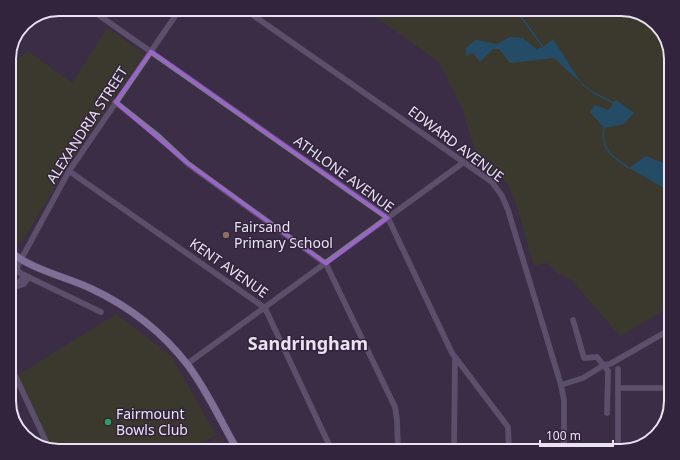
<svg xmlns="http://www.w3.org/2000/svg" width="680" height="460" viewBox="0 0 680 460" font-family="'Noto Sans',sans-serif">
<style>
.commercial{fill:#4a3730}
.green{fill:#3c4510}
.water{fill:#0c7190}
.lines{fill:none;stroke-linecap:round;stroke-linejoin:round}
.stream{stroke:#0c7190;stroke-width:1.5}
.minor-casing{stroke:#574b62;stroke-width:6}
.major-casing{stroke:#574b62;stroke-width:8}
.minor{stroke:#84789a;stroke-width:5.5}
.major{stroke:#d2bcf5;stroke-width:7}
.marked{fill:none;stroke:#9c63ce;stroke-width:3;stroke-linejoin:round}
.education-dot{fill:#8d6e63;stroke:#31243c;stroke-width:1.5}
.leisure-dot{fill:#2e9e5b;stroke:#31243c;stroke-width:1.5}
.labels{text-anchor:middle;stroke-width:3;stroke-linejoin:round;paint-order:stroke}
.street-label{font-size:14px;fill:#eae2f2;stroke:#31243c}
.poi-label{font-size:14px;fill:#eae2f2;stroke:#31243c;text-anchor:start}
.district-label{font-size:18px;font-weight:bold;fill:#eae2f2;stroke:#31243c}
.rim{fill:none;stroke:#eae2f2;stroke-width:2}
</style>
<rect width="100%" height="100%" fill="#3b2e46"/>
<!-- commercial -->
<path class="commercial" d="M 221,436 L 228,451 L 193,451 Z"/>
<!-- green -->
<path class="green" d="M 364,9 L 621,9 L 649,18 L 666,37 L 671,59 L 671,306 L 620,336 L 571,280 L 559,274 L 547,263 L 534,266 L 514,198 L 507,183 L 479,163 L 461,106 L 439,62 Z
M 107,28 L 144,54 L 66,169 L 20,245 L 9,233 L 9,65 L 28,51 L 72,83 Z
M 116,314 L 171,356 L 216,435 L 188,451 L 59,451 L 52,449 L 18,375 Z"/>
<!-- water -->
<path class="water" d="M 510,37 L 523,38 L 536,49 L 543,47 L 553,39 L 582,84 L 554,58 L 510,63 L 499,49 L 493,49 L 480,62 L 473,53 L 466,56 L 466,48 L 475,40 L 497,44 Z
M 616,100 L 634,113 L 624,124 L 604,128 L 590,112 L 595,105 L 608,110 Z
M 646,156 L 671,166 L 671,192 L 629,168 Z"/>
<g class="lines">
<!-- stream -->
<path class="stream" d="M 513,9 L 519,14 L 543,47
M 582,84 L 592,92 L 614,103
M 604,128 C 601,152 611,155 629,168"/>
<!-- minor casing -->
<g class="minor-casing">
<path id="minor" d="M 90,9 L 388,218 L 452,353 L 508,427 L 509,451
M 244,9 L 492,182 L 502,196 L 508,210 L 561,385 L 564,400 L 564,451
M 115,102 L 158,136 L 188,164 L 326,264 L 395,407 L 397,420 L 398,451
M 69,171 L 265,308 L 332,451
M 9,277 L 15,287
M 15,287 L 24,284 L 29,277
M 9,290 L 15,287 L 25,275
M 101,312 L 20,273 L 17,269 L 18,265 L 69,171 L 180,9
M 573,320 L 584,358 L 597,357 L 608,371 L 607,413
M 187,364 L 464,162
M 618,369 L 618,451
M 9,371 L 14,373 L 49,448
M 561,385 L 583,378 L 604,365 L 610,364 L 671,329
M 618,388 L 671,388
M 454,451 L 455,359"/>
</g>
<!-- major casing -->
<g class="major-casing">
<path id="major" d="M 9,250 C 28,269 67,277 92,289 C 128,306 162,332 187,364 C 207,390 221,422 238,451"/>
</g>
<!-- minor -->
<use href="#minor" class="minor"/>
<!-- major -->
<use href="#major" class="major"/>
</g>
<!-- marked area -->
<path d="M0 0H680V460H0ZM 151,51 L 388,218 L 326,264 L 188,164 L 115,102 Z" fill="#3b2e46" fill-opacity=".55" fill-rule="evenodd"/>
<path class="marked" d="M 151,51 L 388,218 L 326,264 L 188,164 L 115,102 Z"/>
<!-- markers -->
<circle class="education-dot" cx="226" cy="235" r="4"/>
<circle class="leisure-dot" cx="108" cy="422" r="4"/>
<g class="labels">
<!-- street labels -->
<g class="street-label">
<text transform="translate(87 125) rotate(-57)" y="5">ALEXANDRIA STREET</text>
<text transform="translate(456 144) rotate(37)" y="5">EDWARD AVENUE</text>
<text transform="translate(344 174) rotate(36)" y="5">ATHLONE AVENUE</text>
<text transform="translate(229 268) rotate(35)" y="5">KENT AVENUE</text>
</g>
<!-- poi labels -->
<g class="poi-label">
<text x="234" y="232">Fairsand<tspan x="234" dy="16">Primary School</tspan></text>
<text x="116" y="419">Fairmount<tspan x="116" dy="16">Bowls Club</tspan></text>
</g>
<!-- district labels -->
<g class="district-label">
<text x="308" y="350">Sandringham</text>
</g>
</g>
<!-- crop -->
<path d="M0 0H680V460H0ZM59 16H621A43 43 0 0 1 664 59V401A43 43 0 0 1 621 444H59A43 43 0 0 1 16 401V59A43 43 0 0 1 59 16Z" fill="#31243c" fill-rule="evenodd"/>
<path class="rim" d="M59 16H621A43 43 0 0 1 664 59V401A43 43 0 0 1 621 444H59A43 43 0 0 1 16 401V59A43 43 0 0 1 59 16Z"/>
<!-- scale -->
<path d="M540 440v6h73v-6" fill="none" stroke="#eae2f2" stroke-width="2"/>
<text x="546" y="440" font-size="12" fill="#eae2f2" stroke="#31243c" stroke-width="3" paint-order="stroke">100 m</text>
</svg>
